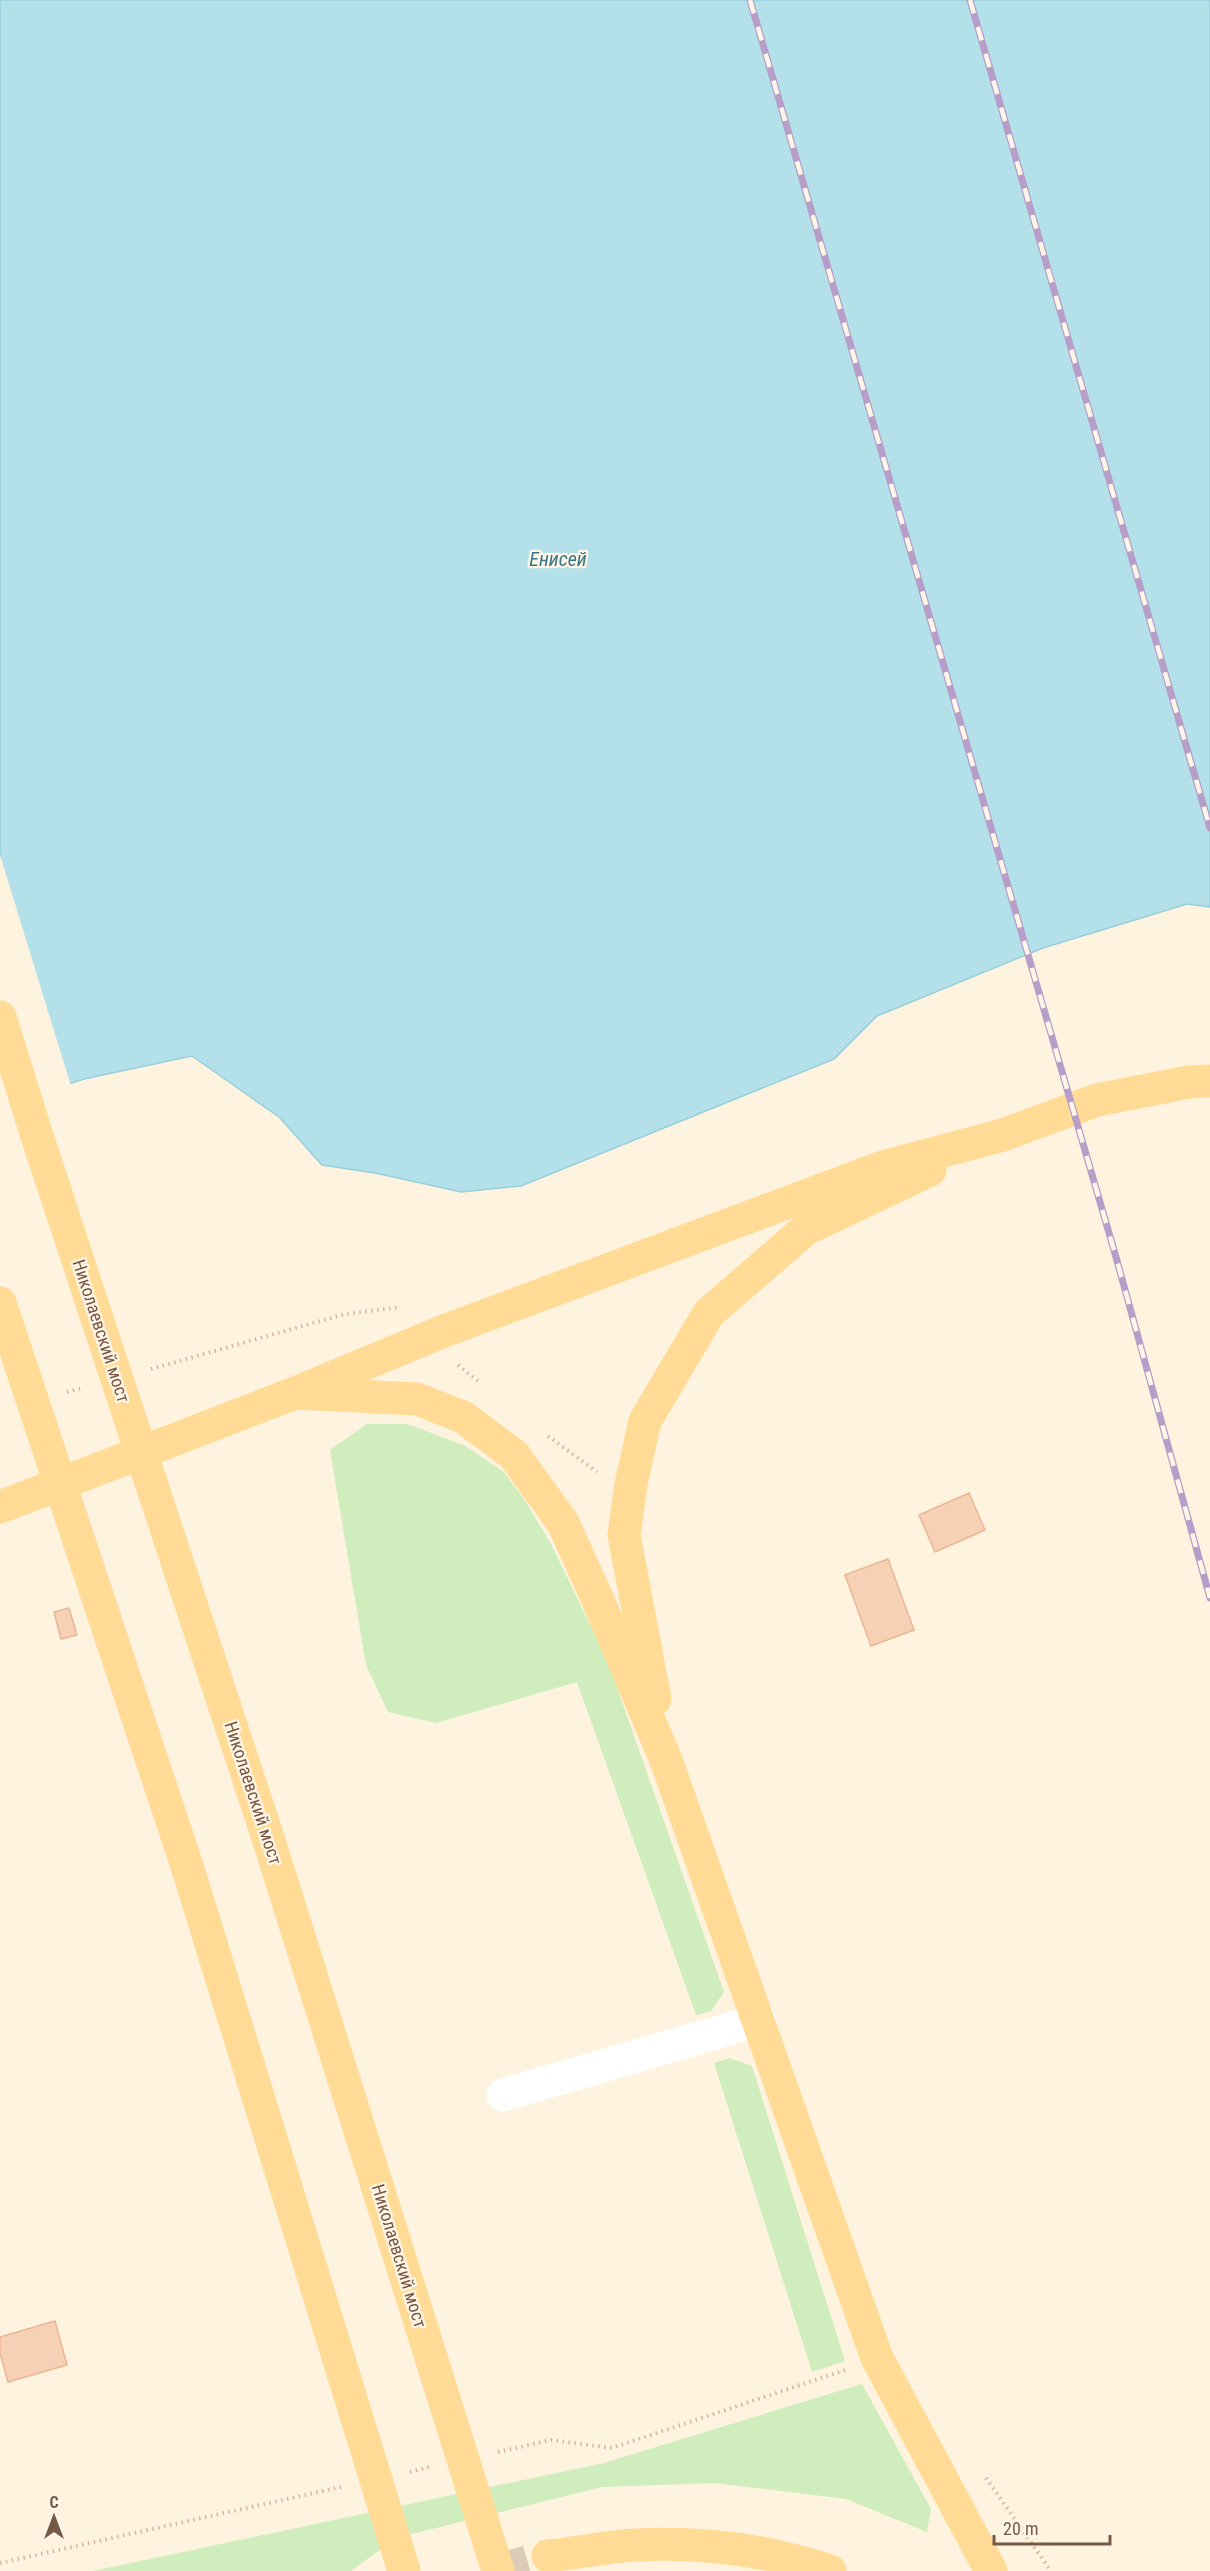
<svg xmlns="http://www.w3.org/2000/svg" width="1210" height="2571" viewBox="0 0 1210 2571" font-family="'Roboto Condensed',sans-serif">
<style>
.green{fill:#cfedbd}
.water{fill:#b3e0e9;stroke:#98cfdc;stroke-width:1.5}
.pier{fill:#fef3df}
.building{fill:#f6d1b5;stroke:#eab794;stroke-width:1.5}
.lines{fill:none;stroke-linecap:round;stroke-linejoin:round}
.major-tunnel{stroke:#dcccb8;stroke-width:33;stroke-dasharray:33 16;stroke-linecap:butt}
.path{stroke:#dbb498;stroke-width:4;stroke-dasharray:1.5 4.5;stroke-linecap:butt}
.minor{stroke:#fff;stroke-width:33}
.major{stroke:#ffdb96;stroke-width:33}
.rail-casing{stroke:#b69ec8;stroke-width:7}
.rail{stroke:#fff6e8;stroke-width:4.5;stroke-dasharray:14;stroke-linecap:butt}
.labels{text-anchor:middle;stroke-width:4.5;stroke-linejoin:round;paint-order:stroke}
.street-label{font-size:18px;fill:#775845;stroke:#fff6e8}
.water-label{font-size:20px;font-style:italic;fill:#3a7785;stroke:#fff6e8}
</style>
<rect width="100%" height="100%" fill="#fef3df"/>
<!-- green -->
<path class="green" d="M 367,1424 L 408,1424 L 465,1446 L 504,1472 L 524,1499 L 550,1542 L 607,1659 L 724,1992 L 711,2011 L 696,2015 L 577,1682 L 436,1723 L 388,1712 L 366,1665 L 330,1450 Z
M 729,2058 L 752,2066 L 845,2361 L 812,2372 L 714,2063 Z
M 862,2384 L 931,2509 L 927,2532 L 846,2499 L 715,2483 L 602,2487 L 396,2538 L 351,2571 L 93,2571 L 604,2463 Z"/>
<!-- water -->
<path class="water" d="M 0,0 L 1210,0 L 1210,907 L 1187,904 L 1043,948 L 877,1016 L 834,1059 L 521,1186 L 461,1192 L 375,1173 L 322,1165 L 279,1117 L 192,1056 L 84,1079 L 0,1107 Z"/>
<!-- pier -->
<path class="pier" d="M 0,855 L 71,1086 L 0,1110 Z"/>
<!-- building -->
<path class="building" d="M 969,1493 L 985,1530 L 935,1552 L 919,1515 Z
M 888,1559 L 914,1630 L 871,1646 L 845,1575 Z
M 69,1608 L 77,1635 L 61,1639 L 54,1612 Z
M 55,2321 L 67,2365 L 8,2382 L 0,2353 L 0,2337 Z"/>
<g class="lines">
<!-- major-tunnel -->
<path class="major-tunnel" d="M 496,2571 L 548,2556"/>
<!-- path -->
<path class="path" d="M 458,1365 L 478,1381
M 151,1369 L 345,1314 L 400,1307
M 67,1392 L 83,1388
M 548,1436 L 597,1472
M 498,2452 L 551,2440 L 612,2448 L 845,2370
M 410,2472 L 429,2467
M 986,2478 L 1051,2571
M 0,2563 L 341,2487"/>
<!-- minor -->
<path class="minor" d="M 503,2095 L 760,2020"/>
<!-- major -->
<path class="major" d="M 0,1017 L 36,1133 L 269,1841 L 498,2571
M 0,1303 L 188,1869 L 404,2571
M 295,1393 L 417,1399 L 463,1417 L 514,1455 L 563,1523 L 598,1600 L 666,1760 L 877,2358 L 991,2571
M 0,1507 L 295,1393 L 444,1331 L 883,1167 L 1003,1135 L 1097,1100 L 1189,1082 L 1210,1081
M 655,1699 L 624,1535 L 631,1484 L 645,1421 L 709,1313 L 806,1229 L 930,1170
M 548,2556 C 576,2553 606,2547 635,2545 C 700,2542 768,2550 830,2571"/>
<!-- rail casing -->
<g class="rail-casing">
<path id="rail" d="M 750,0 L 1116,1257 L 1210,1598
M 970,0 L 1210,828"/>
</g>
<!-- rail -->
<use href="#rail" class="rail"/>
</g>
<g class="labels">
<!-- street labels -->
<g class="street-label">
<text transform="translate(101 1331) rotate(72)" y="6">Николаевский мост</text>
<text transform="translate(253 1793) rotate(72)" y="6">Николаевский мост</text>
<text transform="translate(399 2256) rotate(73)" y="6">Николаевский мост</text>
</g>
<!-- water labels -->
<g class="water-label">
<text x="558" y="566">Енисей</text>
</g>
</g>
<!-- north arrow -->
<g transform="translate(54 2517)" stroke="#fff6e8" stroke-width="4.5" paint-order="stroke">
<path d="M0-4.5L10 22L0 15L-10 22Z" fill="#775845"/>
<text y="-9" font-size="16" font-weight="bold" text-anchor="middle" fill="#775845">С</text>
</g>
<!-- scale -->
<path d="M994 2535v9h116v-9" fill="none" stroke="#775845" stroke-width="3"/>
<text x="1003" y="2535" font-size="18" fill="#775845" stroke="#fff6e8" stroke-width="4.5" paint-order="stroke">20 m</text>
</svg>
